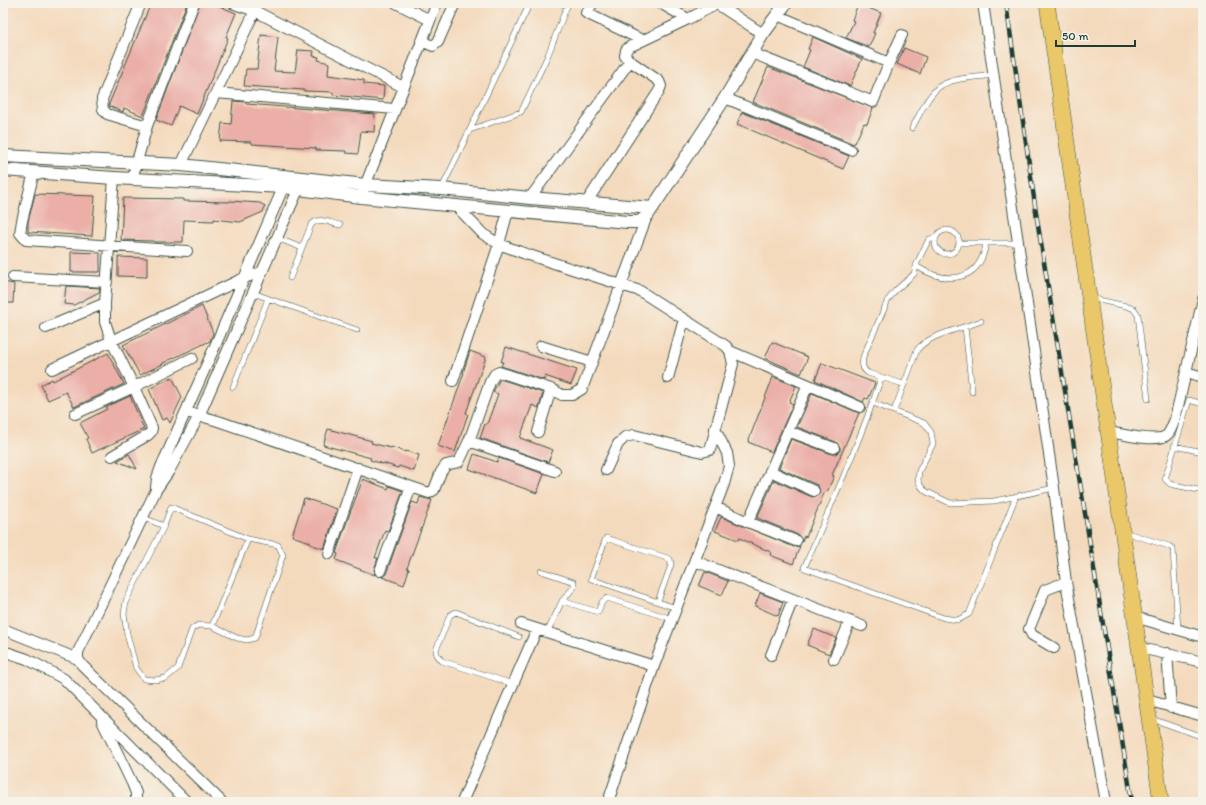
<svg xmlns="http://www.w3.org/2000/svg" width="1206" height="805" viewBox="0 0 1206 805" font-family="Itim,sans-serif">
<style>
.building{fill:#ebafa7}
.lines{fill:none;stroke-linecap:round;stroke-linejoin:round}
.service-casing{stroke:#3f5549;stroke-width:6}
.minor-casing{stroke:#3f5549;stroke-width:12}
.tertiary-casing{stroke:#3f5549;stroke-width:14}
.primary-casing{stroke:#3f5549;stroke-width:16}
.service{stroke:#fff;stroke-width:5}
.minor{stroke:#fff;stroke-width:10}
.tertiary{stroke:#fff;stroke-width:12}
.primary{stroke:#eac769;stroke-width:15}
.rail-casing{stroke:#1f3d34;stroke-width:4.5}
.rail{stroke:#f7f3e8;stroke-width:3;stroke-dasharray:9;stroke-linecap:butt}
</style>
<rect width="100%" height="100%" fill="#f7f3e8"/>
<filter id="ink" filterUnits="userSpaceOnUse"><feTurbulence type="fractalNoise" baseFrequency=".025" numOctaves="2"/><feDisplacementMap in="SourceGraphic" scale="8" xChannelSelector="R" yChannelSelector="G"/><feConvolveMatrix kernelMatrix="1 2 1 2 8 2 1 2 1" color-interpolation-filters="sRGB"/></filter>
<filter id="wash" filterUnits="userSpaceOnUse"><feTurbulence type="fractalNoise" baseFrequency=".012" numOctaves="4" result="noise"/><feDisplacementMap in="SourceGraphic" scale="16" xChannelSelector="R" yChannelSelector="G"/><feGaussianBlur stdDeviation="0.9" result="paint"/><feColorMatrix in="noise" values="0 0 0 0 0 0 0 0 0 0 0 0 0 0 0 0 0 1.4 0 .05"/><feComposite in="paint" operator="in"/></filter>
<g filter="url(#wash)">
<rect width="100%" height="100%" fill="#f4dabd"/>
<g id="blocks">
<!-- building -->
<path class="building" d="M 151,3 L 187,3 L 143,116 L 124,108 L 123,112 L 121,111 L 109,106 L 109,104 Z
M 200,3 L 220,3 L 219,6 L 236,13 L 226,37 L 228,38 L 197,114 L 179,106 L 171,126 L 156,120 Z
M 858,4 L 881,13 L 873,33 L 875,33 L 869,47 L 846,38 L 854,21 L 852,20 Z
M 261,35 L 278,37 L 274,71 L 295,72 L 298,50 L 314,51 L 313,56 L 319,57 L 318,60 L 329,63 L 328,75 L 364,80 L 364,84 L 384,86 L 383,100 L 333,95 L 333,92 L 304,91 L 304,90 L 244,86 L 246,69 L 257,69 Z
M 813,37 L 862,59 L 850,86 L 803,67 L 810,50 L 808,49 Z
M 904,48 L 926,57 L 920,74 L 897,64 Z
M 768,67 L 873,108 L 867,124 L 864,123 L 855,143 L 854,143 L 854,144 L 753,102 Z
M 233,101 L 246,102 L 246,104 L 375,114 L 374,132 L 361,131 L 358,154 L 346,153 L 346,151 L 316,150 L 316,148 L 252,144 L 252,142 L 220,141 L 222,123 L 231,124 Z
M 742,112 L 849,156 L 843,169 L 737,124 Z
M 35,194 L 95,196 L 92,236 L 28,232 L 28,222 Z
M 123,198 L 183,199 L 183,201 L 229,202 L 230,201 L 260,203 L 265,206 L 263,212 L 240,222 L 214,219 L 214,221 L 184,220 L 183,242 L 154,242 L 154,241 L 121,240 Z
M 71,252 L 100,253 L 100,272 L 71,272 Z
M 118,257 L 147,258 L 147,277 L 118,276 Z
M 3,282 L 14,284 L 13,303 L 3,303 Z
M 66,286 L 100,288 L 99,292 L 74,305 L 64,304 Z
M 202,306 L 213,333 L 210,341 L 163,363 L 163,364 L 140,375 L 123,345 Z
M 772,342 L 808,357 L 801,374 L 765,358 Z
M 506,347 L 577,370 L 571,385 L 545,376 L 544,380 L 501,366 L 503,362 L 501,362 Z
M 470,351 L 486,357 L 466,413 L 468,414 L 455,452 L 438,446 L 464,373 L 463,373 Z
M 108,353 L 124,384 L 74,407 L 66,392 L 48,400 L 41,385 L 52,379 L 53,381 Z
M 822,363 L 875,383 L 868,399 L 865,398 L 863,402 L 815,380 Z
M 172,377 L 182,397 L 170,423 L 167,418 L 162,420 L 149,389 Z
M 773,377 L 796,386 L 789,402 L 793,404 L 772,452 L 748,442 Z
M 500,379 L 543,393 L 539,408 L 532,405 L 520,438 L 553,450 L 548,462 L 480,438 L 485,424 L 487,424 L 498,394 L 493,392 Z
M 812,393 L 859,413 L 832,475 L 834,476 L 827,492 L 825,491 L 806,537 L 804,536 L 802,541 L 798,535 L 757,518 L 774,480 L 812,497 L 817,496 L 820,493 L 819,488 L 817,485 L 779,468 L 791,439 L 832,454 L 835,454 L 840,451 L 840,447 L 836,442 L 797,427 Z
M 130,396 L 144,429 L 92,453 L 86,439 L 88,438 L 80,423 L 107,409 L 106,407 Z
M 328,429 L 372,441 L 371,443 L 391,448 L 391,447 L 406,452 L 406,451 L 419,455 L 414,471 L 399,466 L 398,468 L 383,463 L 383,464 L 370,460 L 371,458 L 323,445 Z
M 129,454 L 137,469 L 117,461 Z
M 474,454 L 497,462 L 499,458 L 544,474 L 537,493 L 469,469 Z
M 363,479 L 388,489 L 389,486 L 403,491 L 388,531 L 385,530 L 375,558 L 378,558 L 374,569 L 375,575 L 336,560 L 338,554 L 336,553 L 350,513 Z
M 420,497 L 432,500 L 407,568 L 409,569 L 404,585 L 382,577 L 386,574 L 390,563 L 412,502 L 418,504 Z
M 304,498 L 337,509 L 324,549 L 310,544 L 310,542 L 292,536 Z
M 721,517 L 794,547 L 800,546 L 793,564 L 770,555 L 771,552 L 739,538 L 738,540 L 715,531 Z
M 705,572 L 728,581 L 722,595 L 699,586 Z
M 760,593 L 783,602 L 778,616 L 755,606 Z
M 814,629 L 836,638 L 829,654 L 807,645 Z"/>
</g>
</g>
<g filter="url(#ink)">
<use href="#blocks" fill-opacity="0" stroke="#3f5549" stroke-width="1"/>
<g class="lines">
<!-- service casing -->
<g class="service-casing">
<path id="service" d="M 912,128 C 919,116 929,92 942,85 C 956,77 977,78 993,75
M 470,130 L 521,112 L 548,55 L 567,6 L 560,3
M 442,188 L 530,3
M935 242a12 12 0 1 1 24 0a12 12 0 1 1-24 0Z
M 277,238 L 302,248
M 959,243 L 1018,243
M 916,266 C 946,285 980,283 986,243
M 290,278 L 311,225 C 319,216 330,223 340,225
M 253,293 L 357,330
M 1090,298 L 1126,306 L 1134,309 L 1138,315 L 1148,399
M 965,327 L 972,392
M 881,378 C 860,442 831,505 804,568 L 944,618 L 958,620 L 969,614 L 1016,496
M 903,384 L 868,373 C 862,369 862,365 863,357 L 888,300 L 896,290 L 914,274 L 917,263 L 929,239 L 936,238
M 233,387 L 268,299
M 873,403 L 924,423 L 931,432 L 933,444 L 919,471 L 918,480 L 920,485 L 925,491 L 950,503 L 994,501 L 1054,488
M 1203,404 L 1189,400 L 1165,479 L 1170,484 L 1203,491
M 894,411 L 917,350 C 929,334 962,329 981,321
M 1174,446 L 1203,452
M 171,507 L 248,539 L 278,545 L 283,555 L 255,638 L 247,640 L 237,638 L 212,626 L 198,625 L 192,629 L 178,668 L 166,678 L 155,680 L 144,679 L 136,668 L 127,634 L 124,614 L 126,601 L 164,526 Z
M 144,518 L 164,526
M 1124,532 L 1169,546 L 1173,549 L 1178,630
M 541,571 L 574,582 L 574,587 L 562,601
M 658,601 L 671,565 L 670,559 L 606,538 L 591,579 L 676,608
M 212,626 L 248,539
M 547,633 L 562,601 L 598,612 L 602,602 L 607,598 L 672,619
M 513,684 L 442,661 L 437,655 L 436,650 L 450,615 L 456,612 L 519,637
M 1152,719 L 1203,737"/>
</g>
<!-- minor casing -->
<g class="minor-casing">
<path id="minor" d="M 141,3 L 102,99 L 103,109 L 107,114 L 147,126
M 232,3 L 255,11 L 403,87
M 396,3 L 430,20
M 593,3 L 586,13 L 642,40
M 660,3 L 688,19
M 983,3 L 1054,488 L 1066,582 L 1106,802
M 421,41 L 433,46 L 438,42 L 455,3
M 752,53 L 873,102 L 889,63 L 777,15
M 889,63 L 902,35
M 216,93 L 394,109
M 725,98 L 851,150
M 181,165 L 255,11
M 34,172 L 22,221 L 20,233 L 26,240 L 187,251
M 132,179 L 147,126 L 194,3
M 363,191 L 437,3
M 530,198 L 630,61
M 586,203 L 659,91 L 661,86 L 659,81 L 630,61 L 625,56 L 626,50 L 629,47 L 688,19 L 717,4 L 763,34
M 456,206 L 483,234 L 499,244 L 526,254 L 640,291 L 726,346 L 730,351 L 860,407
M 13,277 L 107,282
M 46,328 L 105,303
M 541,346 L 592,362
M 52,369 L 244,278 L 262,272
M 1186,372 L 1203,377
M 668,378 L 684,319
M 453,381 L 499,244 L 508,211
M 187,412 L 218,421 L 429,493 L 434,490 L 441,472 L 446,465 L 459,462 L 469,441 L 490,382 L 495,374 L 499,372 L 551,389 L 562,395 L 572,395 L 582,389 L 647,216
M 75,414 L 134,387 L 192,358
M 788,431 L 834,448
M 538,432 L 551,389
M 1109,432 C 1121,434 1160,444 1168,434 C 1171,430 1173,424 1175,419 L 1203,299
M 469,441 L 555,471
M 112,456 L 148,435 L 151,432 L 152,428 L 134,387 L 111,340 L 105,322 L 105,303 L 114,178
M 606,470 L 618,444 L 625,437 L 634,435 L 702,452 L 710,450 L 733,364 L 730,351
M 770,471 L 814,491
M 156,488 L 157,478 L 161,467 L 215,346 L 286,181
M 715,507 L 748,522 L 808,385
M 748,522 L 796,541
M 329,554 L 358,468
M 695,561 L 862,626
M 380,571 L 411,487
M 1135,617 L 1203,637
M 521,624 L 654,666 L 724,484 L 729,466 L 727,453 L 715,429
M 3,629 L 78,659
M 1054,648 L 1032,635 L 1029,629 L 1045,590 L 1066,582
M 1140,648 L 1203,662
M 3,651 L 27,659 L 64,679 L 187,802
M 1167,653 L 1171,708
M 771,655 L 793,599
M 834,659 L 850,621
M 1147,700 L 1203,716
M 102,721 L 132,783 L 136,793 L 136,802
M 222,802 L 82,665 L 78,659 L 78,652 L 156,490 L 169,471 L 199,416 L 301,183
M 462,802 L 537,629
M 608,802 L 654,666"/>
</g>
<!-- tertiary casing -->
<g class="tertiary-casing">
<path id="tertiary" d="M 3,156 L 181,165 L 366,185 L 441,189 L 530,198 L 652,208
M 3,170 L 114,178 L 283,187 L 361,197 L 627,222 L 639,222 L 647,216 L 725,98 L 763,34 L 786,3"/>
</g>
<!-- primary casing -->
<g class="primary-casing">
<path id="primary" d="M 1047,3 L 1161,802"/>
</g>
<!-- service -->
<use href="#service" class="service"/>
<!-- minor -->
<use href="#minor" class="minor"/>
<!-- tertiary -->
<use href="#tertiary" class="tertiary"/>
<!-- primary -->
<use href="#primary" class="primary"/>
<!-- rail casing -->
<g class="rail-casing">
<path id="rail" d="M 1006,3 L 1037,219 L 1132,802"/>
</g>
<!-- rail -->
<use href="#rail" class="rail"/>
</g>
</g>
<!-- margin -->
<rect width="1206" height="805" fill="none" stroke="#f7f3e8" stroke-width="16"/>
<!-- scale -->
<path d="M1056 40v6h79v-6" fill="none" stroke="#1f3d34" stroke-width="2"/>
<text x="1062" y="40" font-size="12" fill="#1f3d34" stroke="#f7f3e8" stroke-width="3" paint-order="stroke">50 m</text>
</svg>
